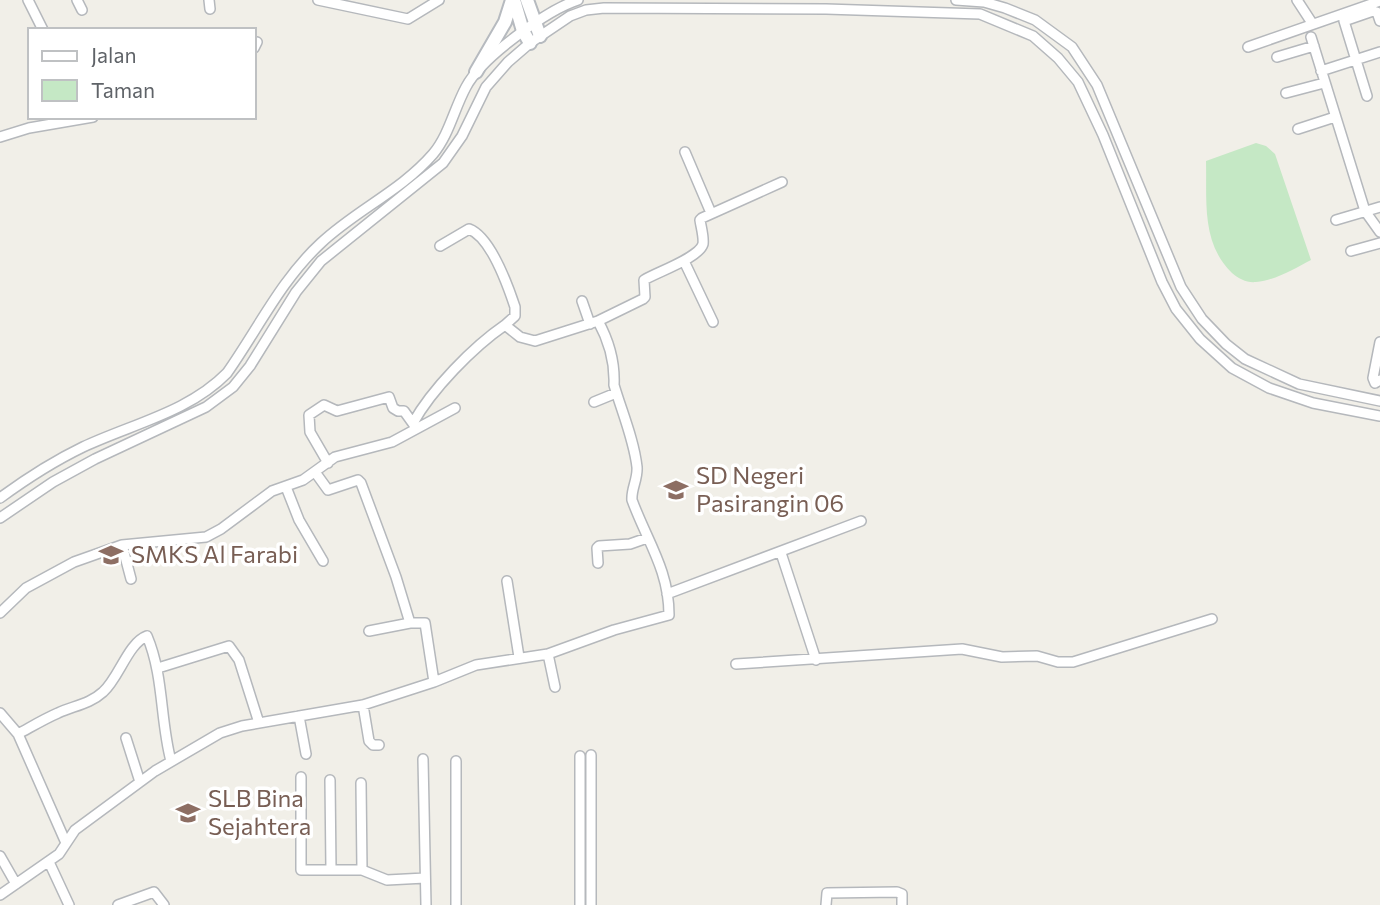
<svg xmlns="http://www.w3.org/2000/svg" width="1380" height="905" viewBox="0 0 1380 905" font-family="Commissioner,sans-serif">
<style>
.green{fill:#c5e8c5}
.lines{fill:none;stroke-linecap:round;stroke-linejoin:round}
.street-casing{stroke:#b5b8bc;stroke-width:12}
.secondary-casing{stroke:#b6babf;stroke-width:16}
.street{stroke:#fff;stroke-width:9}
.secondary{stroke:#fff;stroke-width:12}
.labels{text-anchor:middle;stroke-width:7;stroke-linejoin:round;paint-order:stroke}
.education-label{font-size:24px;fill:#785e54;stroke:#fff;text-anchor:start}
</style>
<rect width="100%" height="100%" fill="#f1efe8"/>
<!-- green -->
<path class="green" d="M 1256,143 L 1266,146 L 1275,154 L 1311,260 C 1294,269 1276,280 1256,282 C 1247,283 1239,279 1232,273 C 1201,243 1207,201 1206,161 Z"/>
<g class="lines">
<!-- street casing -->
<g class="street-casing">
<path id="street" d="M 28,0 L 43,30
M 77,0 L 82,10
M 209,0 L 210,9
M 318,0 L 408,19 L 439,0
M 956,0 L 984,2 L 1005,8 L 1035,20 L 1072,47 L 1097,85 L 1181,287 L 1202,319 L 1226,344 L 1245,359 L 1299,384 L 1380,401
M 1297,0 L 1312,23
M 1311,37 L 1365,211 L 1380,232
M 1248,47 L 1380,1
M 254,48 L 257,42
M 1277,57 L 1314,46
M 1321,71 L 1380,52
M 1286,93 L 1324,83
M 1367,96 L 1344,21 L 1373,11 L 1377,12 L 1380,21
M 1298,129 L 1335,117
M 0,137 L 29,128 L 93,117
M 685,152 L 711,213
M 1336,220 L 1380,207
M 440,246 L 469,229 C 491,237 508,286 515,307 L 515,316 L 505,325
M 1351,251 L 1380,243
M 684,261 L 713,322
M 582,301 L 590,324
M 598,321 L 643,299 L 645,297 L 644,280 C 657,272 699,258 703,244 C 704,237 701,227 700,220 L 702,218 L 782,182
M 1380,342 L 1373,378 L 1375,383 L 1380,380
M 594,402 L 616,393
M 328,463 L 310,432 L 309,415 L 324,405 L 337,411 L 389,397 L 393,408 L 398,411 L 404,411 L 414,425
M 315,472 L 328,490 L 358,480 L 361,483 L 396,577 L 410,623
M 286,487 L 299,520 L 323,561
M 0,498 C 26,479 54,461 83,447 C 132,424 189,412 227,373 C 258,329 281,280 321,243 C 356,210 401,191 433,154 C 449,135 454,109 466,87 C 481,58 547,10 578,0
M 0,518 L 53,482 L 95,459 L 206,407 L 233,387 L 250,366 L 296,292 L 321,261 L 443,163 L 462,136 L 486,87 L 508,62 L 530,43 L 570,16 L 586,10 L 604,8 L 826,9 L 980,14 L 1033,36 L 1058,58 L 1078,82 L 1103,135 L 1162,282 L 1176,309 L 1200,339 L 1232,368 L 1269,388 L 1313,403 L 1380,416
M 122,545 L 131,579
M 781,553 L 816,660
M 598,563 L 597,548 L 599,546 L 630,544 L 647,538
M 507,581 L 519,657
M 667,594 L 861,521
M 0,613 L 26,588 L 74,562 L 122,545 L 206,537 L 221,529 L 272,491 L 303,480 L 335,457 L 392,442 L 455,408
M 369,631 L 410,623 L 425,623 L 434,682
M 548,654 L 555,687
M 736,664 L 962,649 L 1002,657 L 1037,656 L 1058,662 L 1073,662 L 1212,619
M 158,668 L 229,646 L 239,660 L 259,723
M 363,705 L 369,741 L 373,745 L 379,745
M 0,713 L 18,734 L 66,843
M 299,716 L 306,754
M 18,734 C 31,727 44,719 58,713 C 73,706 90,704 103,692 C 119,678 128,643 147,636 C 164,676 160,720 171,761
M 126,738 L 140,782
M 423,759 L 426,905
M 301,777 L 301,870 L 362,870 L 387,880 L 425,878
M 330,780 L 331,870
M 361,783 L 362,870
M 0,856 L 16,884
M 49,862 L 69,905
M 0,895 L 59,854 L 75,830 L 155,771 L 220,733 L 242,726 L 363,705 L 434,682 L 476,665 L 548,654 L 614,630 L 669,615 C 669,570 647,541 632,500 C 631,489 638,479 637,467 C 634,440 622,412 614,385 C 615,363 609,341 598,321 L 535,341 L 520,337 L 505,325 C 473,347 432,389 413,423
M 118,905 L 154,892 L 164,905
M 456,905 L 456,761
M 580,905 L 580,756
M 591,905 L 591,755
M 826,905 L 827,893 L 897,892 L 902,894 L 902,905"/>
</g>
<!-- secondary casing -->
<g class="secondary-casing">
<path id="secondary" d="M 514,0 L 523,31 L 530,43
M 527,0 L 540,36
M 476,72 L 505,22 L 512,0"/>
</g>
<!-- street -->
<use href="#street" class="street"/>
<!-- secondary -->
<use href="#secondary" class="secondary"/>
</g>
<!-- icons -->
<defs>
<g id="school-bare" transform="scale(1.89)"><path d="M0-5L7-2L0 1L-7-2ZM-4 1L0 2.5L4 1V4Q0 6-4 4Z" fill="#8d6e63" stroke="#fff" stroke-width="2.5" paint-order="stroke"/></g>
</defs>
<g fill-rule="evenodd">
<use href="#school-bare" x="676" y="490"/>
<use href="#school-bare" x="111" y="555"/>
<use href="#school-bare" x="188" y="813"/>
</g>
<g class="labels">
<!-- education labels -->
<g class="education-label">
<text x="696" y="484">SD Negeri<tspan x="696" dy="28">Pasirangin 06</tspan></text>
<text x="131" y="563">SMKS Al Farabi</text>
<text x="208" y="807">SLB Bina<tspan x="208" dy="28">Sejahtera</tspan></text>
</g>
</g>
<!-- legend -->
<rect x="28" y="28" width="228" height="91" fill="#ffffff" stroke="#bfc1c3" stroke-width="2"/>
<rect x="42" y="51" width="35" height="10" fill="#ffffff" stroke="#bfc1c3" stroke-width="2"/>
<text x="91" y="63" font-size="21" fill="#5f6368">Jalan</text>
<rect x="42" y="80" width="35" height="21" fill="#c5e8c5" stroke="#bfc1c3" stroke-width="2"/>
<text x="91" y="98" font-size="21" fill="#5f6368">Taman</text>
</svg>
